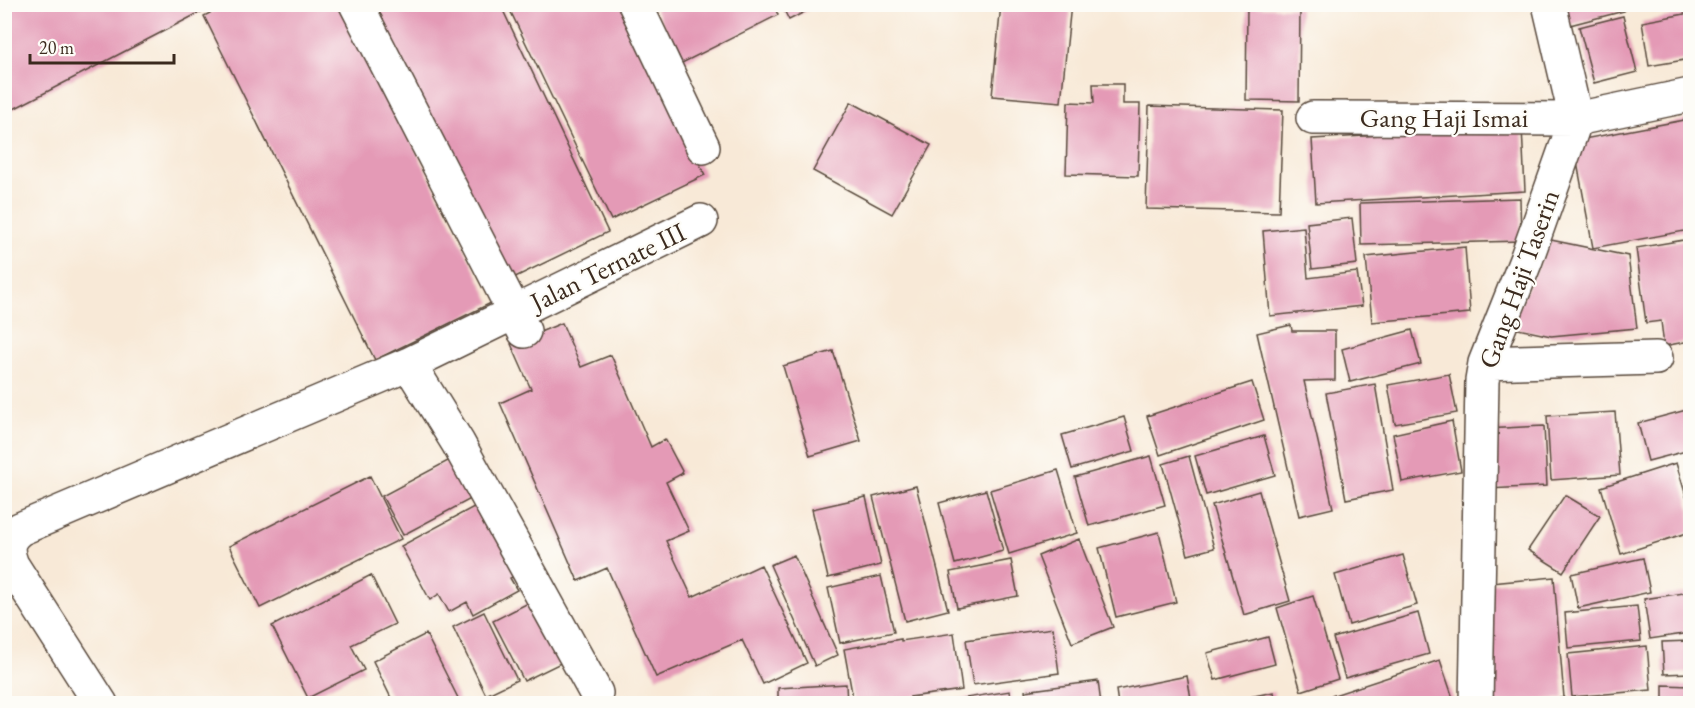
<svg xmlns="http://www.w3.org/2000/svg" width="1695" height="708" viewBox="0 0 1695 708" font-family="'EB Garamond',serif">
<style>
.building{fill:#e49ab6}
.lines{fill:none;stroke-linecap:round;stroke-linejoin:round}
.minor-casing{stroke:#57473a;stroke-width:36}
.minor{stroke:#fff;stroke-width:33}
.labels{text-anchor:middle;stroke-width:4.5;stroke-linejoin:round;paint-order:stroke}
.street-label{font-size:27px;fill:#3b2a1e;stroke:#fdfcf7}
</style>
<rect width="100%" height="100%" fill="#fdfcf7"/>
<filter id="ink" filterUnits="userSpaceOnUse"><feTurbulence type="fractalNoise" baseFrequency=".0167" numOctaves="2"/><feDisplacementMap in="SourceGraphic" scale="12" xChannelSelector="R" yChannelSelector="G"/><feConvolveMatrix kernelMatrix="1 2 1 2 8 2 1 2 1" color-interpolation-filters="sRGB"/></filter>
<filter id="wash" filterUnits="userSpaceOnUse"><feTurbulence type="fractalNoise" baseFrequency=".008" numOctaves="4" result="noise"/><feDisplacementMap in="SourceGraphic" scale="24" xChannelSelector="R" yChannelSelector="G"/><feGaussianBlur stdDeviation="1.35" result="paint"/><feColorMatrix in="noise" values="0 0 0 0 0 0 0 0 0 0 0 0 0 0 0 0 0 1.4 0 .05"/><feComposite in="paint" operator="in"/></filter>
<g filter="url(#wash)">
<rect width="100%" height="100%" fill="#f8e9d7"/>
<g id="blocks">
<!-- building -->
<path class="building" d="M 4,4 L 216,4 L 4,114 Z
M 227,4 L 344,4 L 491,303 L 375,360 L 204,16 Z
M 370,4 L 500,4 L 608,232 L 503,283 Z
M 507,4 L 622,4 L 705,175 L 611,220 Z
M 653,4 L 773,4 L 778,15 L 682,63 Z
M 781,4 L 820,4 L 789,20 Z
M 1001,4 L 1071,4 L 1061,102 L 992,96 Z
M 1561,4 L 1622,4 L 1624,11 L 1566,26 Z
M 1247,7 L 1300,8 L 1299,101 L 1246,100 Z
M 1690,13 L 1690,59 L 1649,66 L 1642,22 Z
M 1623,16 L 1637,72 L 1594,83 L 1579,27 Z
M 1093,84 L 1123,84 L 1123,104 L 1140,104 L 1138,176 L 1066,174 L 1068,102 L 1094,103 Z
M 851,102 L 931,145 L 892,214 L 813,171 Z
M 1149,106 L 1283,110 L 1279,212 L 1146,209 Z
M 1690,119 L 1690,230 L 1593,248 L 1573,141 Z
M 1522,127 L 1525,191 L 1316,203 L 1312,139 Z
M 1520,198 L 1521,241 L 1361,245 L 1360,203 Z
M 1352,218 L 1357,264 L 1312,269 L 1307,223 Z
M 1304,227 L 1308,278 L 1357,272 L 1362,306 L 1270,316 L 1263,231 Z
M 1690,239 L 1690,341 L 1664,346 L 1661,321 L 1646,323 L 1636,248 Z
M 1551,240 L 1628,256 L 1637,328 L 1551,336 L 1509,327 Z
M 1465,247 L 1470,313 L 1372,322 L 1366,257 Z
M 562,323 L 581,367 L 611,355 L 651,447 L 665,439 L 683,473 L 666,482 L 689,531 L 666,541 L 692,597 L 761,565 L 807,663 L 763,684 L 742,640 L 656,677 L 607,568 L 578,581 L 500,403 L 531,389 L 511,344 Z
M 1291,325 L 1292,331 L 1335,331 L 1335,380 L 1304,381 L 1333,508 L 1299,516 L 1257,333 Z
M 1412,330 L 1421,364 L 1350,382 L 1342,349 Z
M 833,351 L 861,441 L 810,456 L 783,366 Z
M 1449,374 L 1457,413 L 1395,424 L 1388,385 Z
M 1252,382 L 1264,420 L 1160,455 L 1147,416 Z
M 1375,384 L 1393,490 L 1346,499 L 1326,393 Z
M 1690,409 L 1690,450 L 1648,461 L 1638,423 Z
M 1615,412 L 1620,475 L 1551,480 L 1547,416 Z
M 1124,417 L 1134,451 L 1072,469 L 1062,435 Z
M 1452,421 L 1461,471 L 1402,482 L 1393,434 Z
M 1544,426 L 1547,486 L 1487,489 L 1485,429 Z
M 1264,436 L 1275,475 L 1206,495 L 1195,456 Z
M 461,454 L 482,493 L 403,535 L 382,496 Z
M 1151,456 L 1165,505 L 1089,526 L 1075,477 Z
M 1189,456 L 1214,548 L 1188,555 L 1163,464 Z
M 1676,463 L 1690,509 L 1690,532 L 1621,554 L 1601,487 Z
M 1058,470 L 1077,533 L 1009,554 L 990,490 Z
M 370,476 L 401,539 L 260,608 L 229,546 Z
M 916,486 L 948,610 L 905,621 L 873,497 Z
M 986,490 L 1003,551 L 955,564 L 939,503 Z
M 1259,491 L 1290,601 L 1244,615 L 1212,505 Z
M 1565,495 L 1600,516 L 1563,572 L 1528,550 Z
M 866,497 L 881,565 L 828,578 L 812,509 Z
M 485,501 L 517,575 L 510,578 L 517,590 L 473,614 L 467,602 L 449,612 L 439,594 L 430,600 L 401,546 Z
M 1159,532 L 1176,602 L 1116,617 L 1099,548 Z
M 1079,539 L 1113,627 L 1072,643 L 1038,556 Z
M 794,555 L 838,655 L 815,666 L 770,565 Z
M 1403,555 L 1417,605 L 1349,625 L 1335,575 Z
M 1643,558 L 1650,592 L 1578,608 L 1571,574 Z
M 1011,560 L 1018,596 L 957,608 L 950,572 Z
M 371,575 L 395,624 L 351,645 L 364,670 L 308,698 L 272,626 Z
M 881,576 L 894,632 L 840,643 L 828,588 Z
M 1554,577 L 1564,698 L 1491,704 L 1481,584 Z
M 1690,592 L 1690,633 L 1650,639 L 1644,599 Z
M 542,596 L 573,657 L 524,681 L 493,621 Z
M 1313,596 L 1338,679 L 1301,691 L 1277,608 Z
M 1637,606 L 1641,641 L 1568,648 L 1565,613 Z
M 484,612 L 517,680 L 486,695 L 453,627 Z
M 1418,613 L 1429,654 L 1345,678 L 1333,638 Z
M 1053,628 L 1059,673 L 973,685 L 966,640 Z
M 954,633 L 962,690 L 910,697 L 912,704 L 854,704 L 844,649 L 901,639 L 901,641 Z
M 426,634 L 461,704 L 394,704 L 373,661 Z
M 1268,637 L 1275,664 L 1215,680 L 1207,653 Z
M 1690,641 L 1690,673 L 1664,674 L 1662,642 Z
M 1647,646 L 1651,690 L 1572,697 L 1568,654 Z
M 1440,660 L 1455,704 L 1310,704 L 1310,703 Z
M 1187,676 L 1192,704 L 1118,704 L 1116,690 Z
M 1098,681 L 1101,704 L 1027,704 L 1025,691 Z
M 846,684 L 847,704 L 778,704 L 778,688 Z
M 1663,685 L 1690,686 L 1690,704 L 1663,704 Z
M 1010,691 L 1012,704 L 960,704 L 959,699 Z
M 1274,692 L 1276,704 L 1225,704 L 1225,702 Z"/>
</g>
</g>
<g filter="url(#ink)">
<use href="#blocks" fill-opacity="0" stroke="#57473a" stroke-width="1.5"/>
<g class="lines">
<!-- minor casing -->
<g class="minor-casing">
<path id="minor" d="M 356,4 L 524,331
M 635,4 L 703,147
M 1313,118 L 1576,119 L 1690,95
M 1485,363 L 1656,358
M 596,693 L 458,443 L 409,364 L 701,221
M 101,704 L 12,565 C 6,549 6,540 20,529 L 409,364
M 1476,704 L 1482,381 L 1485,363 L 1526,260 L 1576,119 L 1549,4"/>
</g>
<!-- minor -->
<use href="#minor" class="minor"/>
</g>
</g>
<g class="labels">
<!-- street labels -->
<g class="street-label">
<text x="1444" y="127">Gang Haji Ismai</text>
<text transform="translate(608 267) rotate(-26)" y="9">Jalan Ternate III</text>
<text transform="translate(1519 279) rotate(-70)" y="9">Gang Haji Taserin</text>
</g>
</g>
<!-- margin -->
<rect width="1695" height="708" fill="none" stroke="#fdfcf7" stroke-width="24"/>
<!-- scale -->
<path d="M30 54v9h144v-9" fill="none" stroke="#3b2a1e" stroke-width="3"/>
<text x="39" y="54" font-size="18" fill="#3b2a1e" stroke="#fdfcf7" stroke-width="4.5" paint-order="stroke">20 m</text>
</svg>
